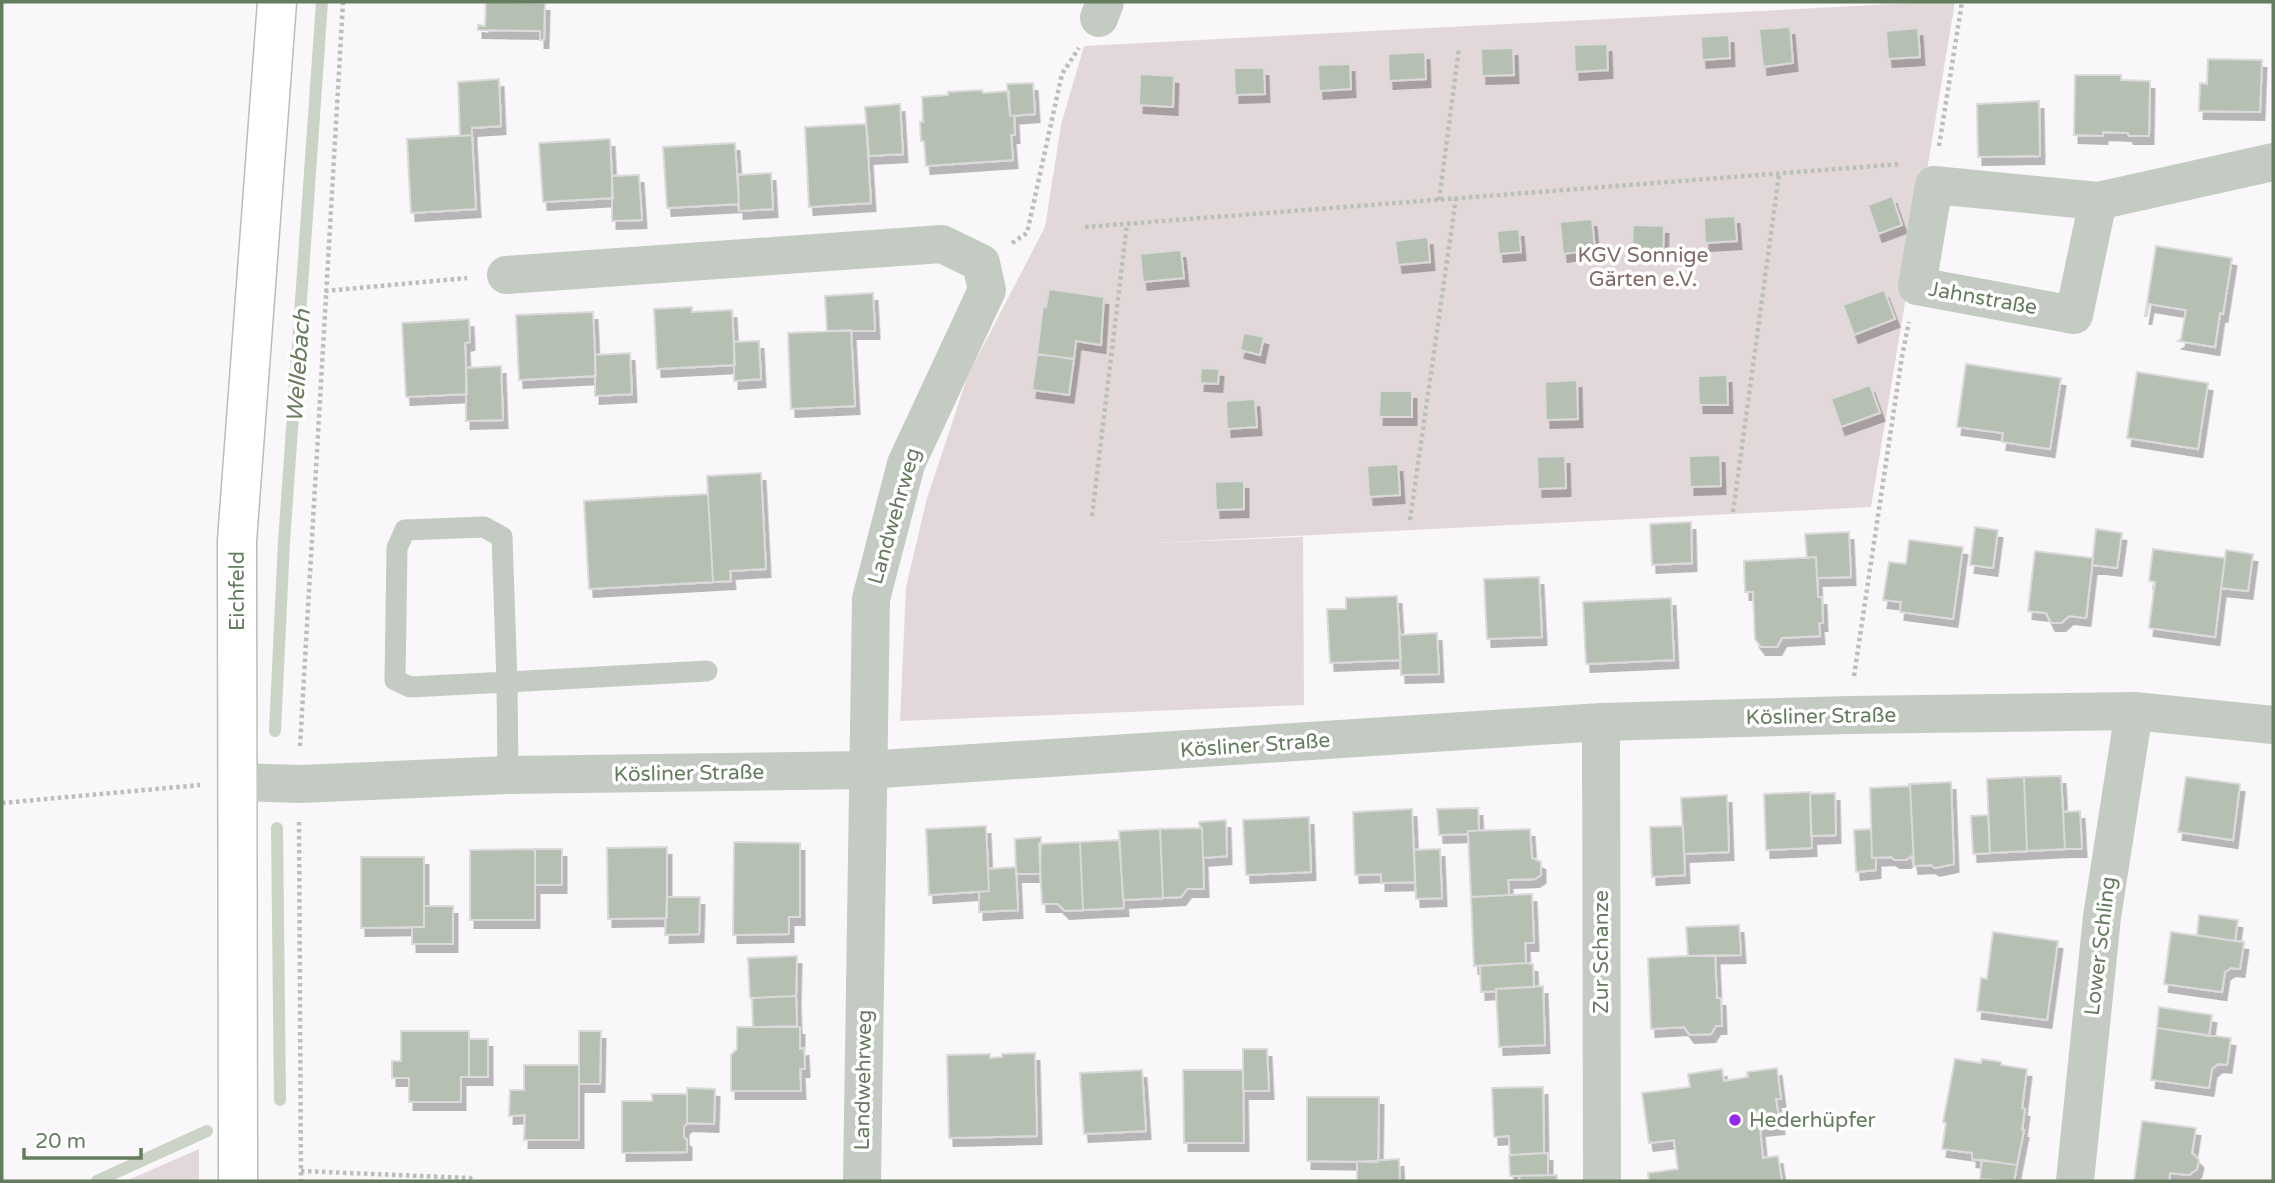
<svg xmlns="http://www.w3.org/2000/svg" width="2275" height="1183" viewBox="0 0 2275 1183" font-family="'Varela Round',sans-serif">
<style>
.green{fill:#e2d8d9}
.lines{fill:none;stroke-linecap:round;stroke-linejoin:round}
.stream{stroke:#cad3c5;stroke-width:12}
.building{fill:#b5bfb2;stroke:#dbd9db;stroke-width:2;filter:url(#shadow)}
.secondary-casing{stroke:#b7c0b5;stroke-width:41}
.path{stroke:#bac0b8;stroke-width:4.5;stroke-dasharray:3.5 3.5;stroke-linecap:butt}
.service{stroke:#c4cbc2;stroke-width:21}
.minor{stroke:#c4cbc2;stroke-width:38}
.secondary{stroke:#fff;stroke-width:38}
.poi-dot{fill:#9829e8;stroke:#fff;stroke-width:2.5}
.labels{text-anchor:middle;stroke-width:7;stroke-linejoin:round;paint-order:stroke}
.park-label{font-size:21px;fill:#806b67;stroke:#fff}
.street-label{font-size:21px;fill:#657d5f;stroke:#fff}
.poi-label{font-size:21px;fill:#657d5f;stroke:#fff;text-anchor:start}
.water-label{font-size:23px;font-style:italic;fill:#6a7c5e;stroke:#fff}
</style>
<defs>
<filter id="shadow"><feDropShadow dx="4.5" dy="8" stdDeviation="0" flood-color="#0004"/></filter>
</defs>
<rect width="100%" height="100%" fill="#f9f7f9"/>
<!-- green -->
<path class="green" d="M 1932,2 L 1955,2 L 1871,507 L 1153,543 L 1303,537 L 1304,705 L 900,721 L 906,587 L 927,498 L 968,375 L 1045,227 L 1061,125 L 1084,46 Z
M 199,1149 L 199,1181 L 126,1181 Z"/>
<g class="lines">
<!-- stream -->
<path class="stream" d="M 275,731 L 284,542 L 322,2
M 277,828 L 280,1100
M 97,1181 L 207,1131"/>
</g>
<!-- building -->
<path class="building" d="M 486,2 L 545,3 L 544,40 L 540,40 L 540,31 L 478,30 L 478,25 L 485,26 Z
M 1790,27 L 1793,63 L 1763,67 L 1759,29 Z
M 1918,28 L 1920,57 L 1888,59 L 1886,31 Z
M 1729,35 L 1730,58 L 1702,60 L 1701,37 Z
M 1607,44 L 1608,70 L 1575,72 L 1574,45 Z
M 1513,48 L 1514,75 L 1482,76 L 1481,49 Z
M 1425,52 L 1426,79 L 1389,81 L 1388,54 Z
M 2208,59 L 2262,60 L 2260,112 L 2199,111 L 2200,83 L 2207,84 Z
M 1350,64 L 1351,89 L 1319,91 L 1318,65 Z
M 1234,68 L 1264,68 L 1265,94 L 1235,95 Z
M 1140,74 L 1174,76 L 1173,107 L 1139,105 Z
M 2075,75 L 2121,75 L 2121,80 L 2150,81 L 2149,136 L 2129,136 L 2128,133 L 2103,132 L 2103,136 L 2074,135 Z
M 499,79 L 501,126 L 472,128 L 472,135 L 460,136 L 458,82 Z
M 1033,83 L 1035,114 L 1010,116 L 1007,84 Z
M 982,90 L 983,93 L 1009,91 L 1010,116 L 1014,116 L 1015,135 L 1011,135 L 1013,160 L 926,166 L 924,141 L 921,141 L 920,122 L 923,122 L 922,97 L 948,95 L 948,92 Z
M 2039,101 L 2040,156 L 1978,157 L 1977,104 Z
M 900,104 L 903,154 L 869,156 L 865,107 Z
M 866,124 L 871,203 L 809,207 L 805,127 Z
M 472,135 L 476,209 L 411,213 L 407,139 Z
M 610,139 L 613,198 L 543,202 L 539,143 Z
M 735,143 L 739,204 L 667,208 L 663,147 Z
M 771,173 L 773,209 L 739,211 L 738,175 Z
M 639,175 L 642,220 L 612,221 L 612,176 Z
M 1892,196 L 1902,225 L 1878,234 L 1868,205 Z
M 1735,216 L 1737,241 L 1705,243 L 1704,218 Z
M 1592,219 L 1595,250 L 1563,254 L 1560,222 Z
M 1633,225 L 1664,226 L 1663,254 L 1632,253 Z
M 1519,229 L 1521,252 L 1499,254 L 1497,231 Z
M 1428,237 L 1430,262 L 1398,265 L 1395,241 Z
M 2156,246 L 2232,258 L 2223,314 L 2220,313 L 2215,347 L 2178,341 L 2181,339 L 2186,310 L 2149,304 L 2147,316 L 2145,316 Z
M 1181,250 L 1184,278 L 1143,282 L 1140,254 Z
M 1049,289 L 1104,297 L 1101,345 L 1076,341 L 1074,359 L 1037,354 L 1043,306 L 1046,307 Z
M 1884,290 L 1895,319 L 1854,335 L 1843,305 Z
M 873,293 L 875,331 L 827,331 L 825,296 Z
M 692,307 L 692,312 L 732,310 L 735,365 L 657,369 L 654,309 Z
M 593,312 L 596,376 L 519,380 L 516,315 Z
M 469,319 L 470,342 L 465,343 L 467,394 L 406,397 L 402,323 Z
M 851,330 L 855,406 L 791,409 L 788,333 Z
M 1244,333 L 1264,337 L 1260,355 L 1240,350 Z
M 759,341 L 761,379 L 734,381 L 734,342 Z
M 630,353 L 632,394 L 595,396 L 595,355 Z
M 1037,354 L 1074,359 L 1069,395 L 1032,390 Z
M 1966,364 L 2061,378 L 2050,449 L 2002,442 L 2003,433 L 1957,427 Z
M 501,366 L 503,420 L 466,421 L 466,368 Z
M 1201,368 L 1219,369 L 1218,384 L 1200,383 Z
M 2137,372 L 2208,383 L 2198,449 L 2127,438 Z
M 1727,375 L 1728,405 L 1699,405 L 1698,376 Z
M 1577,380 L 1578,419 L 1546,420 L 1545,382 Z
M 1870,385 L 1880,413 L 1841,427 L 1831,399 Z
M 1380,391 L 1412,391 L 1412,417 L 1379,417 Z
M 1255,399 L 1257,427 L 1227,429 L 1226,401 Z
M 1720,455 L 1721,486 L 1690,487 L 1689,456 Z
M 1565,456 L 1566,488 L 1538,489 L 1537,457 Z
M 1398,464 L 1400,495 L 1369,497 L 1367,466 Z
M 761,473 L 766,569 L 730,571 L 731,581 L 713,582 L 707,476 Z
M 1244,481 L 1244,509 L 1216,510 L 1215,482 Z
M 708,494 L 713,582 L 589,589 L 584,501 Z
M 1691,522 L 1692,563 L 1652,565 L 1650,524 Z
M 1975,527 L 1998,530 L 1993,568 L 1970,565 Z
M 2096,529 L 2122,533 L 2117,568 L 2092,565 Z
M 1849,532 L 1851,577 L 1817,578 L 1816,557 L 1807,558 L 1805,534 Z
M 1909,540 L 1963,547 L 1953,619 L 1900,612 L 1901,602 L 1883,600 L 1889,562 L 1906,564 Z
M 2153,549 L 2225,558 L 2215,637 L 2149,628 L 2155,582 L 2149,581 Z
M 2226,550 L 2253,554 L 2248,591 L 2221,588 Z
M 2035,551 L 2093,558 L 2086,618 L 2069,616 L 2061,623 L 2051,623 L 2046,613 L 2028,611 Z
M 1816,557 L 1818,597 L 1822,597 L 1823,623 L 1819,623 L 1820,636 L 1782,638 L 1777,647 L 1761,647 L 1755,639 L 1753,592 L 1745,592 L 1744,561 Z
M 1539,577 L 1542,637 L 1487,639 L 1484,579 Z
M 1397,596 L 1401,660 L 1330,663 L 1327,609 L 1346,609 L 1346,598 Z
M 1671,598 L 1674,660 L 1586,664 L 1583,602 Z
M 1437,633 L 1439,674 L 1401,675 L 1399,635 Z
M 2061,776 L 2065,849 L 2027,851 L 2024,777 Z
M 2024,777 L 2027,851 L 1990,853 L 1987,779 Z
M 2186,777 L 2240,784 L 2233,840 L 2178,832 Z
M 1951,782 L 1954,864 L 1935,868 L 1931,865 L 1914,866 L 1910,784 Z
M 1909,784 L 1910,784 L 1914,866 L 1912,856 L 1906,860 L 1895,860 L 1891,857 L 1872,858 L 1870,788 L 1909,786 Z
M 1810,792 L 1812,848 L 1766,850 L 1764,794 Z
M 1835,793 L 1836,835 L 1811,836 L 1810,794 Z
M 1727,795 L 1729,852 L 1684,854 L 1681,798 Z
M 1478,808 L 1479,831 L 1468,831 L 1468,834 L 1439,835 L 1437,809 Z
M 1412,809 L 1415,882 L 1381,883 L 1381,874 L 1355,875 L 1353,812 Z
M 2080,811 L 2082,849 L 2065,849 L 2063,812 Z
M 1988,815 L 1990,853 L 1973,854 L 1971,816 Z
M 1309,817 L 1311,872 L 1246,875 L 1243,820 Z
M 1226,820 L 1227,856 L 1203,858 L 1202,828 L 1200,827 L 1199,822 Z
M 986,826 L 989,891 L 929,895 L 926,829 Z
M 1683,826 L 1685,875 L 1652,877 L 1650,827 Z
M 1202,828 L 1204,889 L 1187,889 L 1181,897 L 1163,898 L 1160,829 Z
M 1160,829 L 1163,898 L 1123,900 L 1119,831 Z
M 1530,829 L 1532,858 L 1541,862 L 1541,875 L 1535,879 L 1508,880 L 1509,895 L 1471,897 L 1468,831 Z
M 1871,829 L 1872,858 L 1876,858 L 1876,870 L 1856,872 L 1854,830 Z
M 1041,837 L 1040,874 L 1016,874 L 1015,839 Z
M 1119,840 L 1124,908 L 1083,910 L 1080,842 Z
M 734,842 L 800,843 L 800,917 L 789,917 L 789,934 L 733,935 Z
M 1080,842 L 1083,910 L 1065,911 L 1058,904 L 1042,904 L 1039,844 Z
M 667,847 L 667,918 L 608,919 L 607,848 Z
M 535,849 L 562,849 L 562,885 L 535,885 Z
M 535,849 L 535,920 L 470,920 L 470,850 Z
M 1440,849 L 1442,898 L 1416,899 L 1414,850 Z
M 361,857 L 424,857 L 424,927 L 361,928 Z
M 1016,867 L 1018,910 L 979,912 L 979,892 L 989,891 L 988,869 Z
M 1532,894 L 1534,943 L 1525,943 L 1526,963 L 1474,966 L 1471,897 Z
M 667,897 L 700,897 L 699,934 L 665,935 Z
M 424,906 L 453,906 L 453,944 L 412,944 L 412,927 L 424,927 Z
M 2199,915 L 2238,920 L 2235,941 L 2197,935 Z
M 1739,925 L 1741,955 L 1688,956 L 1686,927 Z
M 1993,932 L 2058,941 L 2047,1020 L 1977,1011 L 1981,978 L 1987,979 Z
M 2171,932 L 2244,942 L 2240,969 L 2231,968 L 2225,972 L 2222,992 L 2164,984 Z
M 797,956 L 796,996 L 750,998 L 748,958 Z
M 1688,956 L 1715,955 L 1717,998 L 1721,998 L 1722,1026 L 1716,1026 L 1711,1034 L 1690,1035 L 1684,1027 L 1651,1029 L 1648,958 Z
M 1526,963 L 1533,964 L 1534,987 L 1496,989 L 1496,991 L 1481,992 L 1480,966 Z
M 1543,986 L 1545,1045 L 1499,1047 L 1496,989 Z
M 796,996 L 797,1026 L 753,1027 L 752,998 Z
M 2159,1007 L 2212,1015 L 2209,1036 L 2157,1028 Z
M 737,1027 L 800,1027 L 800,1049 L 804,1048 L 805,1069 L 800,1069 L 801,1091 L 731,1091 L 731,1055 L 737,1049 Z
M 2157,1028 L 2231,1038 L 2227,1065 L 2218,1064 L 2212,1069 L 2209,1088 L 2151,1080 Z
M 401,1031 L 469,1031 L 469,1077 L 461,1077 L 461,1102 L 409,1102 L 409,1078 L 392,1078 L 392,1061 L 401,1061 Z
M 579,1031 L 601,1031 L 600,1084 L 579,1084 Z
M 469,1039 L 488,1039 L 488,1077 L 469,1077 Z
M 1243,1049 L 1267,1049 L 1269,1091 L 1243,1091 Z
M 1035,1053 L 1037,1136 L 949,1138 L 947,1055 L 990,1054 L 990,1058 L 1002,1057 L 1002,1054 Z
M 1955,1059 L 1981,1063 L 1982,1059 L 2001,1062 L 2001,1065 L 2027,1069 L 2022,1108 L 2025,1109 L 2022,1130 L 2024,1130 L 2017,1165 L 1972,1159 L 1972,1153 L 1942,1149 L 1946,1123 L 1943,1122 Z
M 524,1065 L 579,1065 L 579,1140 L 524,1140 L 525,1115 L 509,1116 L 510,1090 L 524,1090 Z
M 1777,1068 L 1781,1099 L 1776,1099 L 1780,1126 L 1760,1128 L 1763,1158 L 1778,1156 L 1782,1181 L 1649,1181 L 1648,1173 L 1678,1169 L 1674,1140 L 1649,1143 L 1642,1093 L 1690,1087 L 1688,1074 L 1722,1069 L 1724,1081 L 1748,1077 L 1747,1072 Z
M 1142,1070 L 1146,1131 L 1084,1134 L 1080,1073 Z
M 1183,1070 L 1243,1070 L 1244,1143 L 1184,1143 Z
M 1543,1087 L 1544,1153 L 1510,1155 L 1509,1136 L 1494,1137 L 1492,1088 Z
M 687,1088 L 715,1089 L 714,1124 L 687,1123 Z
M 652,1094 L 687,1094 L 687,1123 L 684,1127 L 684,1137 L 687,1140 L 687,1152 L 622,1153 L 622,1101 L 652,1101 Z
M 1307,1097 L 1379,1097 L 1378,1162 L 1307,1161 Z
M 2142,1121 L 2196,1128 L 2192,1153 L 2199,1160 L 2197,1169 L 2189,1175 L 2170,1173 L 2169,1181 L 2134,1181 Z
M 1548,1153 L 1548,1175 L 1510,1176 L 1509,1155 Z
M 1399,1159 L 1400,1181 L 1357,1181 L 1357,1162 Z
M 1982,1160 L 2017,1165 L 2014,1181 L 1980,1179 Z
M 1557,1175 L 1557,1181 L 1520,1181 L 1519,1176 Z"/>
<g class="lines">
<!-- secondary casing -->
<g class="secondary-casing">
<path id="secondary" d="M 238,1181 L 237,541 L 277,2"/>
</g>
<!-- path -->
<path class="path" d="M 1939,146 L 1962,2
M 1439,200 L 1459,48
M 1085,227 L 1901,164
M 1012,243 L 1027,233 L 1062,74 L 1079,48
M 325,291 L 467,278
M 1733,512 L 1779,175
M 1092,516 L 1127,224
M 1410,520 L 1456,198
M 1854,676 L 1902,356 L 1909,322
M 300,746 L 343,2
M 2,803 L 200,785
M 299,822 L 301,1181
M 301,1171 L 470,1178 L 474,1181"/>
<!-- service -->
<path class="service" d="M 484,527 L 502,537 L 507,682 L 410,687 L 395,680 L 397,548 L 405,530 Z
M 508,775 L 507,682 L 707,671"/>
<!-- minor -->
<path class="minor" d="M 1099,18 L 1105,2
M 2098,201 L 2074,315 L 1917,286 L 1934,185 L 2098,201 L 2273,162
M 506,275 L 942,244 L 981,263 L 987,290 L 906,464 L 871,599 L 862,1181
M 1601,722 L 1602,1181
M 237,782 L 300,784 L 508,775 L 866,770 L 1601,722 L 1849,715 L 2134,711 L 2273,725
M 2075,1181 L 2102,917 L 2134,711"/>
<!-- secondary -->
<use href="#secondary" class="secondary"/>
</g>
<!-- markers -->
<circle class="poi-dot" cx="1735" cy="1120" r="7"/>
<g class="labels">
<!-- park labels -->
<g class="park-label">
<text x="1643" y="262">KGV Sonnige<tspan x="1643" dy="24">Gärten e.V.</tspan></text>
</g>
<!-- street labels -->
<g class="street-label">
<text transform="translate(1983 298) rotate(10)" y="7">Jahnstraße</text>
<text transform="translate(894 516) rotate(-74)" y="7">Landwehrweg</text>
<text transform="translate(237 591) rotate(-90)" y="7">Eichfeld</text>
<text transform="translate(1821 716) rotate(-1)" y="7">Kösliner Straße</text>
<text transform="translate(1255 745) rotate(-4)" y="7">Kösliner Straße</text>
<text transform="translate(689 773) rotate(-1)" y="7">Kösliner Straße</text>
<text transform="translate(2100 946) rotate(-83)" y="7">Lower Schling</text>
<text transform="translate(1601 952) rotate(-90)" y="7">Zur Schanze</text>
<text transform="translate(863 1080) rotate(-89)" y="7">Landwehrweg</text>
</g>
<!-- poi labels -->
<g class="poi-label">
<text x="1749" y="1127">Hederhüpfer</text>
</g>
<!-- water labels -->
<g class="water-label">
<text transform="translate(298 366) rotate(-86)" y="8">Wellebach</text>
</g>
</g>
<!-- border -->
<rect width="2275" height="1183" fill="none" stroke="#657d5f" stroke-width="7"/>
<!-- scale -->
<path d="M24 1148v10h117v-10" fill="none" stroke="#657d5f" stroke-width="3.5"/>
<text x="35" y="1148" font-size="21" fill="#657d5f" stroke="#ffffff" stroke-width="5" paint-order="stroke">20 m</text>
</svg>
